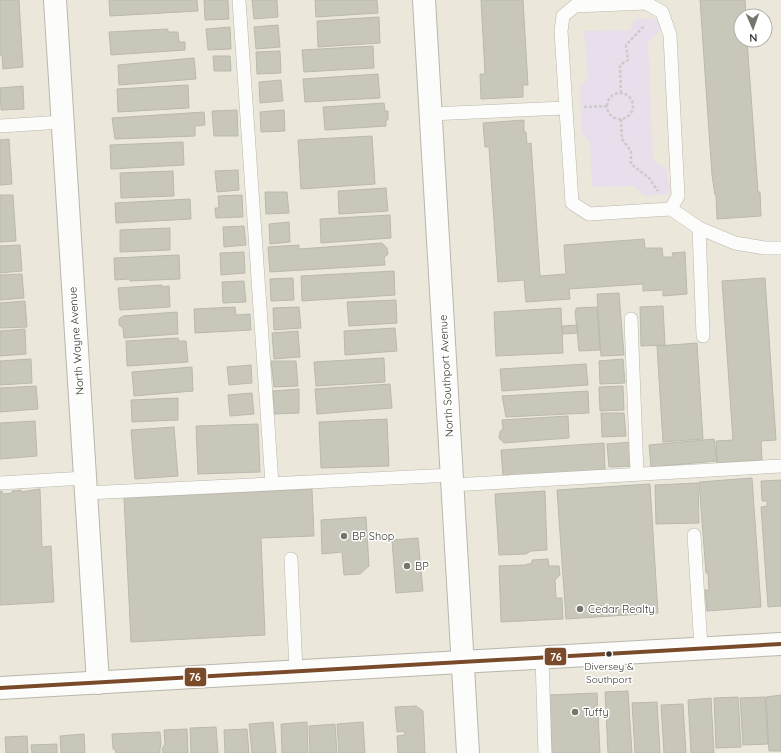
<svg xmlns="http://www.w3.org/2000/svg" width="781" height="753" viewBox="0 0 781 753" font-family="Quicksand,sans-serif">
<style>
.park{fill:#e9deec}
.building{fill:#c9c7ba;stroke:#bbb8ae}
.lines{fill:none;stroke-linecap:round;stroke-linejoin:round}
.service-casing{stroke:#b9b6ac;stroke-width:14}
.minor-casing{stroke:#b9b6ac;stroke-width:24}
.tertiary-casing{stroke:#b9b6ac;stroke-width:24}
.secondary-casing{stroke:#b9b6ac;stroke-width:24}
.path{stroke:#cccbc7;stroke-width:2.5;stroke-dasharray:3 2;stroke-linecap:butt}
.service{stroke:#fcfcfa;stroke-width:13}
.minor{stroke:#fcfcfa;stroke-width:22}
.tertiary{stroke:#fcfcfa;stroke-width:22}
.secondary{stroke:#fcfcfa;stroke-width:22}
.bus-1-casing{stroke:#fff;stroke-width:7}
.bus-1{stroke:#7a4b2a;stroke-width:4}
.poi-dot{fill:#78766b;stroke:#fff;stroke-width:1.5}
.bus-dot{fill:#3a382f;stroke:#fff;stroke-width:1.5}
.labels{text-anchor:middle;stroke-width:3;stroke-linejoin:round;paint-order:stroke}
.bus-label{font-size:10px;fill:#3a382f;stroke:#fff}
.street-label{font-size:11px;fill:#3a382f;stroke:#fff}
.poi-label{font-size:11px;fill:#3a382f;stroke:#fff;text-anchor:start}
.line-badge{stroke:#fff;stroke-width:1.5}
.badge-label{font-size:11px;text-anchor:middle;font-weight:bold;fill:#fff}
</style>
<rect width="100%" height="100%" fill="#ebe8db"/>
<!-- park -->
<path class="park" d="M 634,19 L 655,19 L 662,28 L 648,43 L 653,161 L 666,168 L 670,194 L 644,196 L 634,186 L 592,187 L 590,142 L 581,132 L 580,86 L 588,79 L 584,31 L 630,30 Z"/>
<!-- building -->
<path class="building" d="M 0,0 L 19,0 L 23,67 L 3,69 L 2,55 L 0,55 Z
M 109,0 L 197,0 L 198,11 L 110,16 Z
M 204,0 L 228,0 L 229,19 L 205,20 Z
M 252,0 L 277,0 L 278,17 L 254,19 Z
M 315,0 L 377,0 L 378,13 L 316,17 Z
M 481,0 L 523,0 L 528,85 L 523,85 L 523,97 L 481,99 L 480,74 L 485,74 Z
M 700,0 L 745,0 L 746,16 L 741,16 L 741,40 L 747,40 L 758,192 L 760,192 L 761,216 L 717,219 L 716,195 L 715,195 L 712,175 Z
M 379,17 L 380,43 L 318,47 L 317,21 Z
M 278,25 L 280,47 L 256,49 L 254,27 Z
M 230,27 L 231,49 L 208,50 L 206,29 Z
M 168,29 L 168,32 L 178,32 L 179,42 L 185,42 L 185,50 L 111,55 L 109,32 Z
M 373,46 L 374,68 L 304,72 L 302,50 Z
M 280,51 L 281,73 L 257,74 L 256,52 Z
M 213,56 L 230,56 L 231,71 L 214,71 Z
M 194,58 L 196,79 L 119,85 L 118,65 Z
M 378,74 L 380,98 L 305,102 L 303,79 Z
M 281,80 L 283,101 L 260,103 L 259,82 Z
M 188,85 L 189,108 L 118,112 L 117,89 Z
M 23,86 L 24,109 L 1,110 L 0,88 Z
M 384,103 L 385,111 L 388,111 L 388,120 L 386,120 L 386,126 L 325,130 L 323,107 Z
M 237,110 L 238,136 L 214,136 L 212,111 Z
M 284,110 L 285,131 L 261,132 L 260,112 Z
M 204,112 L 205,125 L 195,126 L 195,136 L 115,139 L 112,118 Z
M 524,120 L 524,132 L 526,132 L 527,144 L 531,143 L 540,276 L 566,274 L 564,245 L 644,239 L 645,248 L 662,248 L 663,257 L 673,257 L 672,253 L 685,252 L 687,294 L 663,296 L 663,290 L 643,291 L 643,284 L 569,289 L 570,299 L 526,302 L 524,280 L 498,282 L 489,147 L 485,147 L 483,123 Z
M 372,136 L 375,184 L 301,189 L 298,140 Z
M 9,139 L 12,184 L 0,185 L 0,140 Z
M 183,142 L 184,165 L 111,169 L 110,145 Z
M 238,170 L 239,190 L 217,192 L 215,171 Z
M 173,171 L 174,196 L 121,198 L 120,173 Z
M 386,188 L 388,211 L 339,214 L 338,191 Z
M 265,192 L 287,192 L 289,213 L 266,214 Z
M 0,195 L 13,195 L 16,241 L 0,242 Z
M 242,195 L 243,217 L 216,218 L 215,208 L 219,208 L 218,196 Z
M 190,199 L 191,219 L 116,223 L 115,203 Z
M 390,215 L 391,238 L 321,243 L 320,219 Z
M 289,222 L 290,242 L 270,244 L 269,224 Z
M 244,226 L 246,245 L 224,247 L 223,227 Z
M 170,228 L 170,250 L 120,252 L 120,230 Z
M 382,243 L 387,248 L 388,254 L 384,258 L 385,265 L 270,272 L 268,247 L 299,245 L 299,249 Z
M 20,245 L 22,271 L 0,273 L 0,246 Z
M 244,252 L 245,273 L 221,275 L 220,253 Z
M 179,255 L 180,279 L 130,281 L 129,279 L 115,280 L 114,258 Z
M 394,271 L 395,295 L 302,301 L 301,276 Z
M 22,274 L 24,298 L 0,300 L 0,275 Z
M 293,278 L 294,300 L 271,301 L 270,279 Z
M 765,278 L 776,440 L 761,441 L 762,460 L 717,463 L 716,441 L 733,440 L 722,281 Z
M 244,281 L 246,302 L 223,303 L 222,282 Z
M 162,285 L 162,287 L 169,286 L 170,307 L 120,310 L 118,288 Z
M 619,293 L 624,355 L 601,356 L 597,294 Z
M 396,300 L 397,323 L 349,326 L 347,302 Z
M 25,301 L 27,327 L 0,328 L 0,303 Z
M 663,306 L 665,345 L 641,346 L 640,307 Z
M 235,307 L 236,315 L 250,314 L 251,330 L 195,333 L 194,309 Z
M 299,307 L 301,328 L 274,330 L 273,308 Z
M 597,307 L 600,350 L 579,351 L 575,311 L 576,311 L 576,308 Z
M 561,308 L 563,353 L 496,356 L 494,312 Z
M 177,312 L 178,334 L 124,338 L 123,328 L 119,325 L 119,319 L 123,316 Z
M 578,325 L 578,333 L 563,334 L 562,326 Z
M 395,328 L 397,351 L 345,355 L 344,331 Z
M 25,329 L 26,354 L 0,356 L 0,331 Z
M 298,331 L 300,357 L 274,359 L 272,333 Z
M 178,338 L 179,341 L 186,341 L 188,362 L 127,366 L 126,341 Z
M 697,343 L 703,439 L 663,442 L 657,346 Z
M 384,358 L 385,382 L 316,386 L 314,362 Z
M 31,359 L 32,383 L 0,385 L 0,361 Z
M 623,359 L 625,383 L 600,384 L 599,361 Z
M 271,361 L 296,361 L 298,386 L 274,387 Z
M 586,364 L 588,385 L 502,391 L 500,369 Z
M 251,365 L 252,383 L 229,385 L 227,367 Z
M 192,367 L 193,391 L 134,396 L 132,372 Z
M 390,384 L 392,408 L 317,414 L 315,389 Z
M 36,386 L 38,409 L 0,412 L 0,388 Z
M 623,386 L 624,410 L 600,411 L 599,387 Z
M 299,389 L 299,413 L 274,414 L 273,391 Z
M 588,391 L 589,413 L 506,417 L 502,396 Z
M 252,393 L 254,414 L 230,416 L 228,395 Z
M 178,398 L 178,420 L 132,422 L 131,400 Z
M 601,413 L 624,413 L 626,436 L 602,437 Z
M 568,416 L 569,438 L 504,443 L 499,438 L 500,432 L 503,428 L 502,420 Z
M 387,419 L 389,466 L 321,468 L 319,422 Z
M 35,421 L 37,456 L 0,459 L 0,423 Z
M 258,424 L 260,472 L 198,474 L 196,426 Z
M 174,427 L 178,476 L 135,479 L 131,430 Z
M 714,439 L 717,461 L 651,467 L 649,445 Z
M 632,442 L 634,466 L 609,467 L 607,444 Z
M 604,443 L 605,470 L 503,476 L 501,450 Z
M 752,478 L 761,607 L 707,611 L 705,590 L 709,590 L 708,573 L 706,573 L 699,482 Z
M 781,480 L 781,606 L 768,607 L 761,507 L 767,506 L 767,501 L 762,501 L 761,481 Z
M 698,483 L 699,523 L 656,524 L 655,485 Z
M 650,484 L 658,613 L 566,619 L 557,490 Z
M 40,489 L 42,547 L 51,546 L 54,602 L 0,605 L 0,491 L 2,491 L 3,494 L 12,493 L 12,491 L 21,490 L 21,492 Z
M 312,489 L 314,536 L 261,538 L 265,635 L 131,642 L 124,498 Z
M 545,491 L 547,550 L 531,551 L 526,554 L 499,555 L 495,494 Z
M 366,517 L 369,566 L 360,574 L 344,575 L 342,552 L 322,554 L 321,520 Z
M 418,538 L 423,591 L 396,593 L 392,540 Z
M 548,559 L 549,566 L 559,566 L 560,575 L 555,580 L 556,598 L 562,598 L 563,619 L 501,622 L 499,566 L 525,565 L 532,563 L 532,560 Z
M 628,691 L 632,753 L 608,753 L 605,692 Z
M 597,693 L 600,753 L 552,753 L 549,695 Z
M 781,695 L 781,751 L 769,751 L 766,697 Z
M 738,697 L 741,747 L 716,748 L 714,698 Z
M 765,697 L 768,744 L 743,745 L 740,698 Z
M 711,698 L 714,753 L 691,753 L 688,700 Z
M 657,702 L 660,753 L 635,753 L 632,703 Z
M 683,704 L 686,753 L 664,753 L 661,705 Z
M 416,706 L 423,711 L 425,753 L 398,753 L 397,736 L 405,735 L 404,731 L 397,732 L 395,707 Z
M 273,722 L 276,753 L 252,753 L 249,724 Z
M 307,722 L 308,753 L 282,753 L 281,724 Z
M 363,722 L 365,753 L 339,753 L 337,724 Z
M 335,724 L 337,753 L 310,753 L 309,726 Z
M 216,727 L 218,753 L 191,753 L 190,728 Z
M 187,729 L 188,753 L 163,753 L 162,749 L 165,744 L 164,730 Z
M 247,729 L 249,753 L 225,753 L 224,730 Z
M 160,732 L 161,744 L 160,749 L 160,753 L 116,753 L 115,749 L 113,749 L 112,734 Z
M 84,734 L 85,753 L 61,753 L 60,736 Z
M 27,736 L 28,753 L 6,753 L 5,737 Z
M 57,744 L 57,753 L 32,753 L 31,745 Z"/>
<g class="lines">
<!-- service casing -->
<g class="service-casing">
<path id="service" d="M 239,0 L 272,484
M 430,114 L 565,108
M 0,126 L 62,122
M 671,209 L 678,196 L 670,35 L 662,12 L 646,3 L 575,6 L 563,16 L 561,31 L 572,203 L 589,214 L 671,209 L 699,228 L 735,243 L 765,248 L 781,248
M 699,228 L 703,336
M 631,319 L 637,474
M 0,483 L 85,478
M 452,485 L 781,466
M 86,493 L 452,475
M 694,535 L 701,648
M 291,559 L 296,671
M 542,658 L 545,753"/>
</g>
<!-- minor casing -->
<g class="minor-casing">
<path id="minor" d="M 55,0 L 98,683"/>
</g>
<!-- tertiary casing -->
<g class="tertiary-casing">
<path id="tertiary" d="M 424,0 L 468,753"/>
</g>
<!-- secondary casing -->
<g class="secondary-casing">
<path id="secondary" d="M 0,688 L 781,644"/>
</g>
<!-- path -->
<path class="path" d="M 621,93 L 620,65 L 628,60 L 626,45 L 645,25
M607 106a13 13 0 1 1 26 0a13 13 0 1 1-26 0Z
M 584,107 L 608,106
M 621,119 L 622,139 L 631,151 L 631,164 L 649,178 L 658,191"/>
<!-- service -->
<use href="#service" class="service"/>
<!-- minor -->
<use href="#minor" class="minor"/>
<!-- tertiary -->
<use href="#tertiary" class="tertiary"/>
<!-- secondary -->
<use href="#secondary" class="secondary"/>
<!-- bus-1 casing -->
<g class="bus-1-casing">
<path id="bus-1" d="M 0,688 L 781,644"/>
</g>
<!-- bus-1 -->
<use href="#bus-1" class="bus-1"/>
</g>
<!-- markers -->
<g class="poi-dot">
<circle cx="344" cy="536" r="4"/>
<circle cx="407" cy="566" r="4"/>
<circle cx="580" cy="609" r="4"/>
<circle cx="575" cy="712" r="4"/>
</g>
<circle class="bus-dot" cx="609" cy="654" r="3.5"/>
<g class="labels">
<!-- bus labels -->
<g class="bus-label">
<text x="609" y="670">Diversey &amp;<tspan x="609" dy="13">Southport</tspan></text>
</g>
<!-- street labels -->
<g class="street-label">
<text transform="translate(76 341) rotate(-94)" y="4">North Wayne Avenue</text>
<text transform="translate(446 376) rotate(-93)" y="4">North Southport Avenue</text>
</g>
<!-- poi labels -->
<g class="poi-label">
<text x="352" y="540">BP Shop</text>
<text x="415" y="570">BP</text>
<text x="588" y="613">Cedar Realty</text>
<text x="583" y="716">Tuffy</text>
</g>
</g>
<g class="line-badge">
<rect x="544" y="647" width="23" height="19" rx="4" fill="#7a4b2a"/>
<rect x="184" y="667" width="23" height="20" rx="4" fill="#7a4b2a"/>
</g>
<g class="badge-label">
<text x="556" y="661">76</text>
<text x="195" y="681">76</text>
</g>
<!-- north arrow -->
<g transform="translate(753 28) rotate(178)"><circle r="19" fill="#ffffff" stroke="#b0afac"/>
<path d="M0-3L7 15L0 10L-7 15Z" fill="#78766b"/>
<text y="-6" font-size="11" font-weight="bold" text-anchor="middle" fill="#3a382f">N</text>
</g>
</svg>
